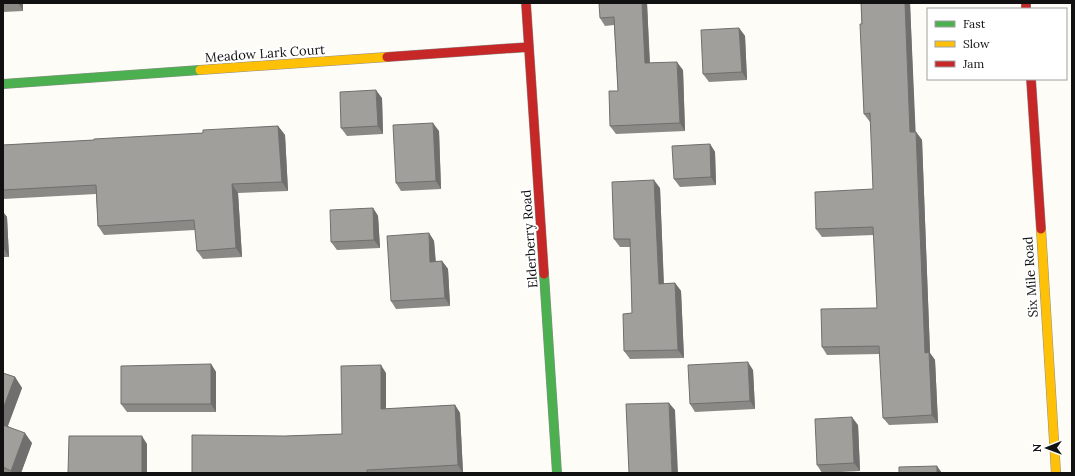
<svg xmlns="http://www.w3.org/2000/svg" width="1075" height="476" viewBox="0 0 1075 476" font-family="Lora,serif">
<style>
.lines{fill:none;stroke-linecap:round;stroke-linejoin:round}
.fast-casing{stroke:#8e8d8b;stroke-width:10}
.slow-casing{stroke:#8e8d8b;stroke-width:10}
.jam-casing{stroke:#8e8d8b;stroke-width:10}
.fast{stroke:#4caf50;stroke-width:9}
.slow{stroke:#ffc107;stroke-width:9}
.jam{stroke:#c62828;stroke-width:9}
.wall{fill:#8a8986}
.shaded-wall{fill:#716f6d}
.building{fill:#a19f9c;stroke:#716f6d}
.labels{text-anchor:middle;stroke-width:4;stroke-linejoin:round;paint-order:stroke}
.street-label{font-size:13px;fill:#111;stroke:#fff}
</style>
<rect width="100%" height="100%" fill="#fdfcf7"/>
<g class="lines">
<!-- fast casing -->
<g class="fast-casing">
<path id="fast" d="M 3,84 L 200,70
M 544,274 L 557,473"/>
</g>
<!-- slow casing -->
<g class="slow-casing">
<path id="slow" d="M 200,70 L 387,57
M 1041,229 L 1056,473"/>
</g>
<!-- jam casing -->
<g class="jam-casing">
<path id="jam" d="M 526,3 L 544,274
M 1026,3 L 1026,9
M 387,57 L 529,47
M 1031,79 L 1041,229"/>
</g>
<!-- fast -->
<use href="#fast" class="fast"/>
<!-- slow -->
<use href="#slow" class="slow"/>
<!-- jam -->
<use href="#jam" class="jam"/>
</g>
<!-- wall -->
<path class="wall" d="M 3,3 L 23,3 L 23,11 L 3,12 Z
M 647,3 L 650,63 L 683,70 L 685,131 L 616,134 L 610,126 L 618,91 L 614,25 L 605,26 L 600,18 Z
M 861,3 L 910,3 L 915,132 L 916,132 L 922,140 L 930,353 L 935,360 L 938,423 L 889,425 L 883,418 L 880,354 L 827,355 L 822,347 L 877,308 L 874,235 L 822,237 L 816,229 L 873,189 L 871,122 L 870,122 L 864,114 Z
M 739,28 L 745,36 L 747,80 L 709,82 L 703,74 Z
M 382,98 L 383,134 L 347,136 L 341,128 Z
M 278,126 L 285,135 L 288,191 L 238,193 L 242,257 L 203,259 L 197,251 L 195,230 L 104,235 L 98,226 L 96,194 L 3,199 L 3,145 L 94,140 L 203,133 Z
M 439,131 L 441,189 L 401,191 L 396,183 Z
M 710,144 L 715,152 L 716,185 L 680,187 L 674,179 Z
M 660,188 L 664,284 L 675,283 L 681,291 L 684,358 L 630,359 L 624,351 L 632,313 L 630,247 L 620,247 L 614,239 Z
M 373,208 L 378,216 L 380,248 L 337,250 L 331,242 Z
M 3,212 L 7,217 L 9,257 L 3,257 Z
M 429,233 L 434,241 L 436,262 L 442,261 L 448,269 L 450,306 L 396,309 L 391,301 Z
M 211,364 L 216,372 L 216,412 L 127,412 L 121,404 Z
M 753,370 L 755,409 L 695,412 L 690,404 Z
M 3,373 L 15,377 L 22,388 L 8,426 L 32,443 L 21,473 L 3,473 Z
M 386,373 L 386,409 L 455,405 L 460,413 L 463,473 L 192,473 L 285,436 L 342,434 Z
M 858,425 L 860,471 L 822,473 L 817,465 Z"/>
<!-- shaded-wall -->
<path class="shaded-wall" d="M 18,3 L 23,3 L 23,11 Z
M 642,3 L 647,3 L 650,71 L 645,63 Z
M 905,3 L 910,3 L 916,140 L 910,132 Z
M 739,28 L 745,36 L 747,80 L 742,72 Z
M 677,62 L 683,70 L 685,131 L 680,123 Z
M 376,90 L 382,98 L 383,134 L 378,126 Z
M 433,123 L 439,131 L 441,189 L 436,181 Z
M 278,126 L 285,135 L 288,191 L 282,182 Z
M 916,132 L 922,140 L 930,353 L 935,360 L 938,423 L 932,415 L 925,353 Z
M 710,144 L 715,152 L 716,185 L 711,177 Z
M 654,180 L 660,188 L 664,292 L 659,284 Z
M 232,184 L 238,193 L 242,257 L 236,248 Z
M 373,208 L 378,216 L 380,248 L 374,240 Z
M 3,212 L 7,217 L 9,257 L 4,249 Z
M 429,233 L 434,241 L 436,270 L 430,262 Z
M 442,261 L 448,269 L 450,306 L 445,298 Z
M 675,283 L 681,291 L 684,358 L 678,350 Z
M 748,362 L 753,370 L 755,409 L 750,401 Z
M 211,364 L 216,372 L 216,412 L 211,404 Z
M 381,365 L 386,373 L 386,417 L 381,409 Z
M 15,377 L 22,388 L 5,433 L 3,430 L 3,409 Z
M 669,403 L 675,410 L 678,473 L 672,473 Z
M 455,405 L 460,413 L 463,473 L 458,465 Z
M 852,417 L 858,425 L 860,471 L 854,463 Z
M 25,433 L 32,443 L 21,473 L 13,473 L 11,471 Z
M 142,436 L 147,444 L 147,473 L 142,473 Z
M 937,466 L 942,473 L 937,473 Z"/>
<!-- building -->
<path class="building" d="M 599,3 L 642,3 L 645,63 L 677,62 L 680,123 L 610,126 L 609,91 L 618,91 L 614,17 L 600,18 Z
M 861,3 L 905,3 L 910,132 L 916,132 L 925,353 L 929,352 L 932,415 L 883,418 L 879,346 L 822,347 L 821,309 L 877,308 L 873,227 L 816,229 L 815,192 L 873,189 L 870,113 L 864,114 L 860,24 L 862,24 Z
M 739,28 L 742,72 L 703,74 L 701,30 Z
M 376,90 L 378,126 L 341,128 L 340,92 Z
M 433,123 L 436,181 L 396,183 L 393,125 Z
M 278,126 L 282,182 L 232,184 L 236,248 L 197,251 L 194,220 L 98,226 L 96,185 L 3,190 L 3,145 L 94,140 L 94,139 L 203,133 L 203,130 Z
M 710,144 L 711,177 L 674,179 L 672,146 Z
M 654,180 L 659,284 L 675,283 L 678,350 L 624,351 L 623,314 L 632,313 L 630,239 L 614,239 L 612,182 Z
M 373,208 L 374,240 L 331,242 L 330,210 Z
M 429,233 L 430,262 L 442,261 L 445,298 L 391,301 L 387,236 Z
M 748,362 L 750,401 L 690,404 L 688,365 Z
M 211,364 L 211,404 L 121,404 L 121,366 Z
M 381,365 L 381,409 L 455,405 L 458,465 L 367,470 L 367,473 L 192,473 L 192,435 L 285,436 L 342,434 L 341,366 Z
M 3,373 L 15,377 L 3,409 Z
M 669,403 L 672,473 L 629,473 L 626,404 Z
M 852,417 L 854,463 L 817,465 L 815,419 Z
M 3,425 L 25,433 L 11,471 L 3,467 Z
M 69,436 L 142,436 L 142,473 L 68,473 Z
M 937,466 L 937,473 L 899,473 L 899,467 Z"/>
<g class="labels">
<!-- street labels -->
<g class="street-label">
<text transform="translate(265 53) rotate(-4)" y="5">Meadow Lark Court</text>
<text transform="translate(529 239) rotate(-94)" y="5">Elderberry Road</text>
<text transform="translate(1030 277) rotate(-94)" y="5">Six Mile Road</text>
</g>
</g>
<!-- border -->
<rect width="1075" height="476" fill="none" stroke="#111111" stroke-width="8"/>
<!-- legend -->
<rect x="927" y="8" width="140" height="72" fill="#ffffff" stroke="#a0a0a0"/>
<rect x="935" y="21" width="20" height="6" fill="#4caf50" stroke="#a0a0a0"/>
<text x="963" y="28" font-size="12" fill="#111111">Fast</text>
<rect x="935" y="41" width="20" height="6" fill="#ffc107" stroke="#a0a0a0"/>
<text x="963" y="48" font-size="12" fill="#111111">Slow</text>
<rect x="935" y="61" width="20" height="6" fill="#c62828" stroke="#a0a0a0"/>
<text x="963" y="68" font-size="12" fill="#111111">Jam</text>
<!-- north arrow -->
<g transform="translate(1047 448) rotate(269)" stroke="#ffffff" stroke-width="3" paint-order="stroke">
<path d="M0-3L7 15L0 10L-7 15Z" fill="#111111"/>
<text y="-6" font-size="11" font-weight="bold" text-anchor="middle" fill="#111111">N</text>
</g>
</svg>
